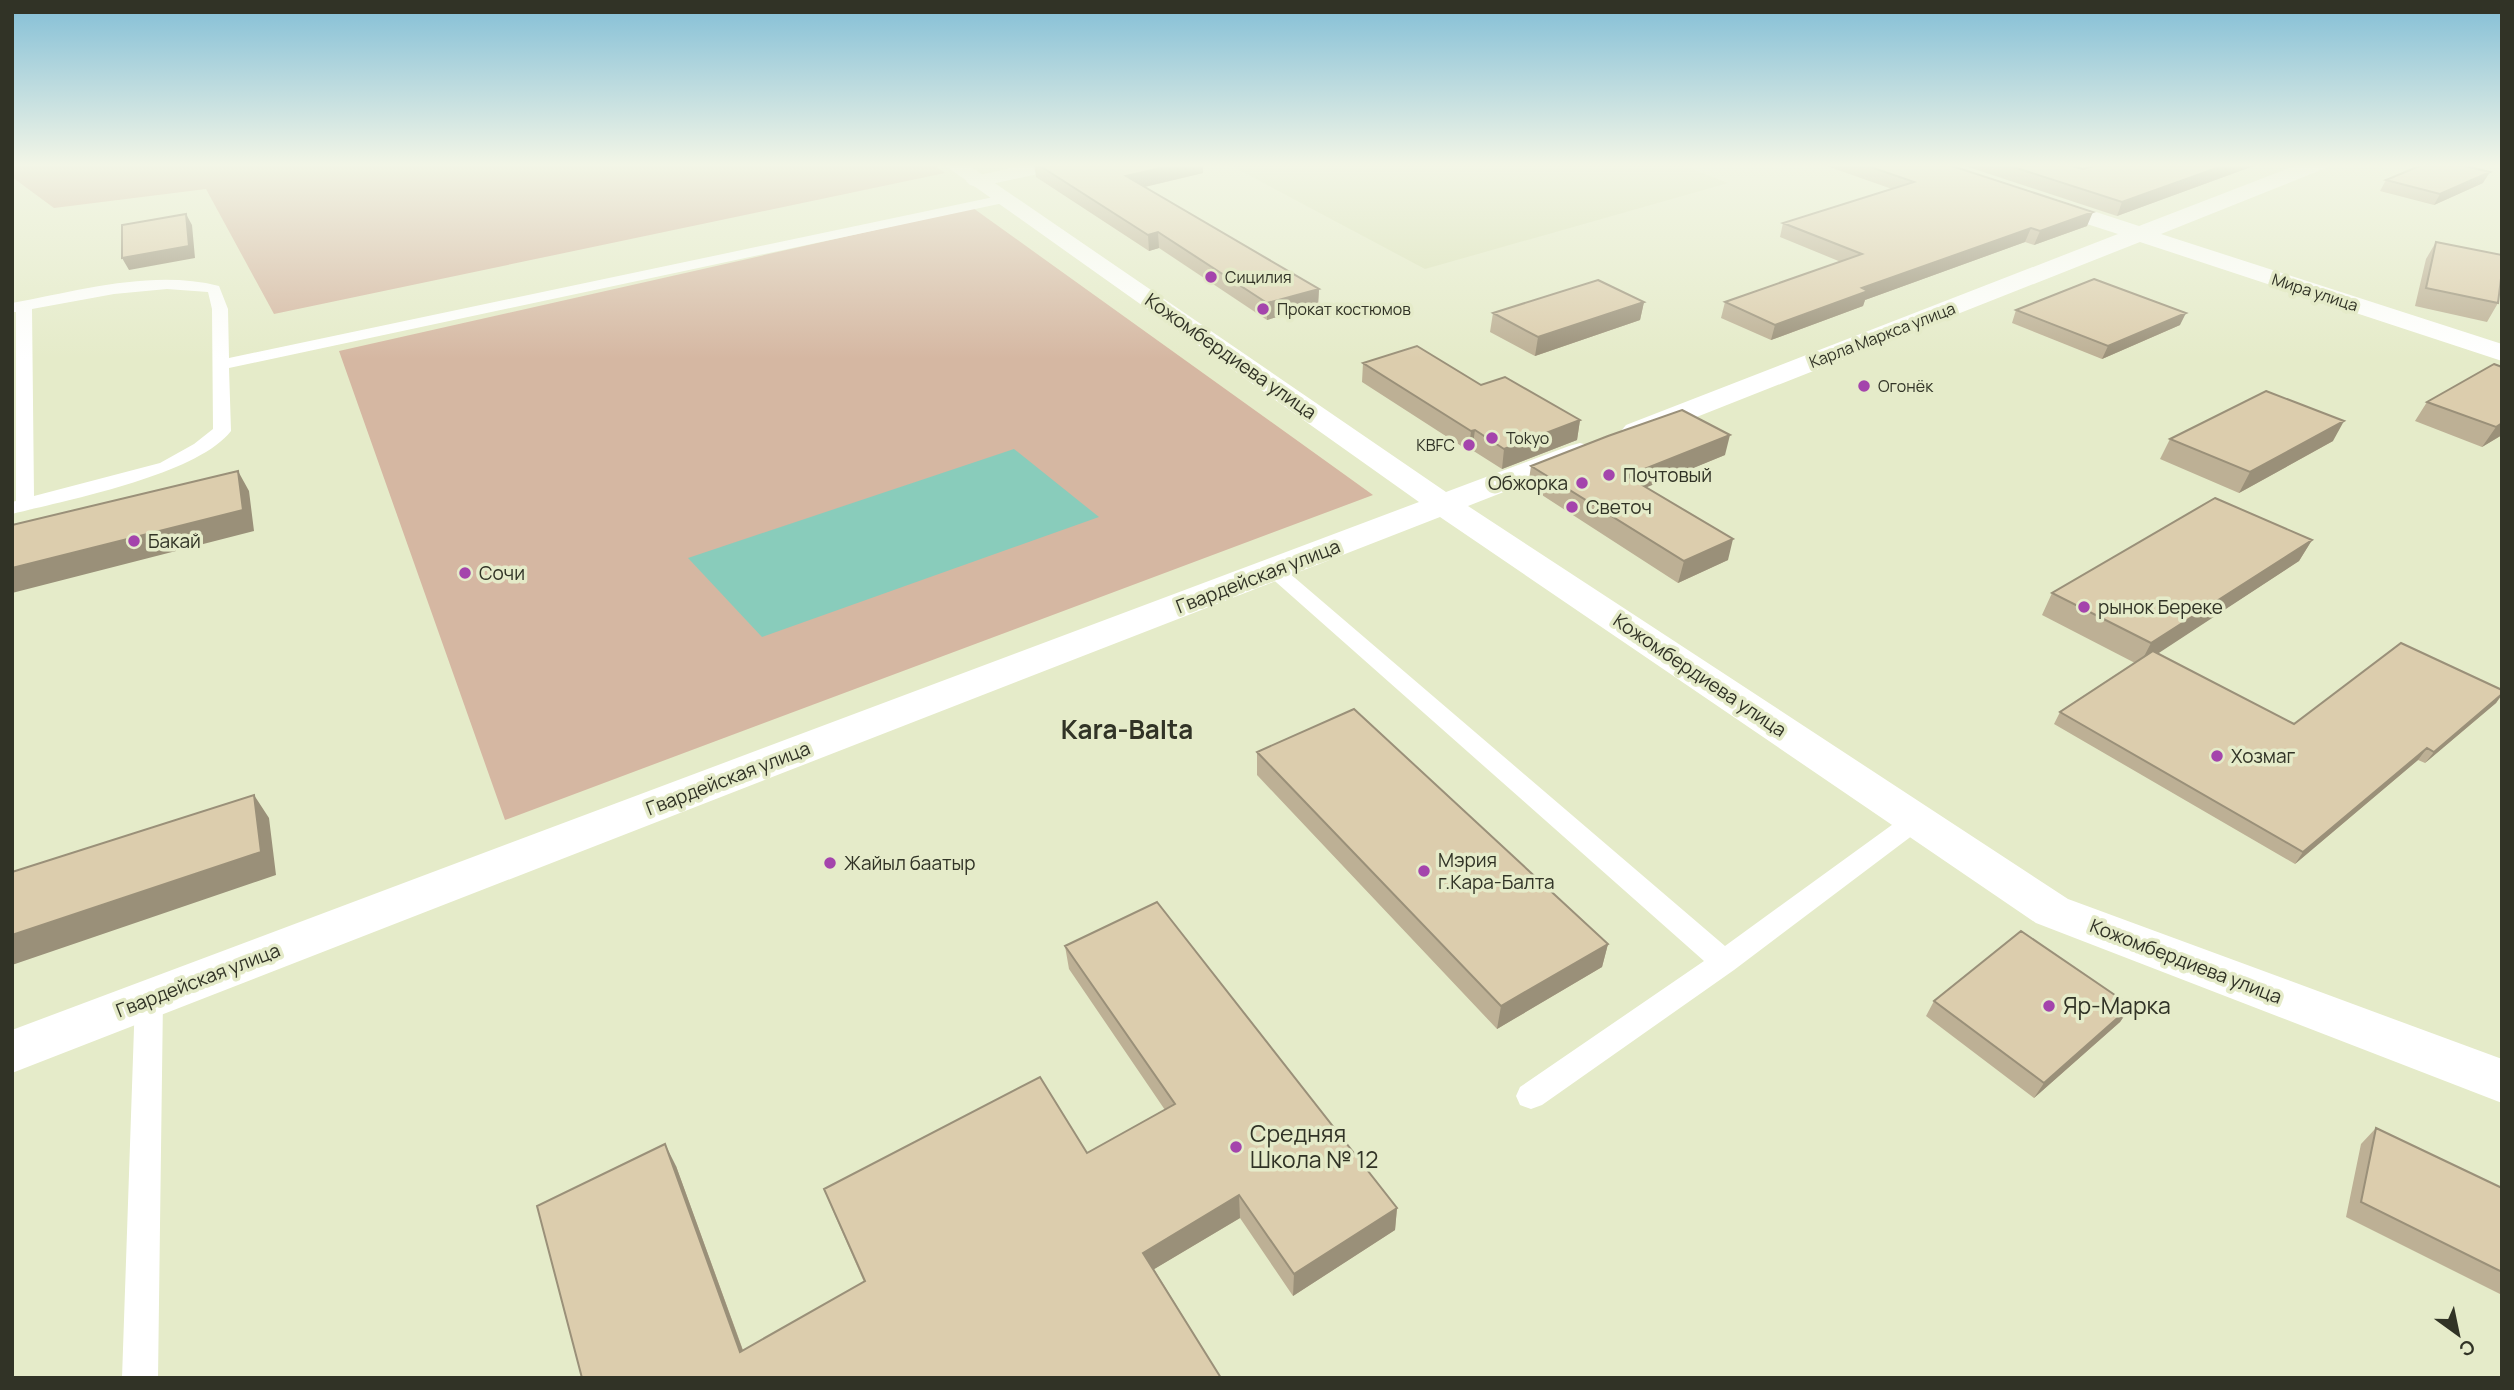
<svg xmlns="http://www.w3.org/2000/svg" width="2514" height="1390" viewBox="0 0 2514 1390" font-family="Manrope,sans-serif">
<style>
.built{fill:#dbe2b9}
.green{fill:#d5b7a2}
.water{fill:#89ccbb}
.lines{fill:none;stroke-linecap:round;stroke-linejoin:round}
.service{fill:#fff;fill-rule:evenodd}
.minor{fill:#fff;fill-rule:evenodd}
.tertiary{fill:#fff;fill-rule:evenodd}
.wall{fill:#bdb095}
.shaded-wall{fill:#9a9079}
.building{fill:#dccdad;stroke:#9a9079;stroke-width:2}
.poi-dot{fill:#a444ac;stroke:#e5ebc9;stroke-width:2.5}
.labels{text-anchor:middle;stroke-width:7;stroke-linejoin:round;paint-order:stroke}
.far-poi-label{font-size:16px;fill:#313326;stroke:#e5ebc9;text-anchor:start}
.far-street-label{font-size:16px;fill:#313326;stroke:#e5ebc9}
.street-label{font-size:19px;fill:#313326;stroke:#e5ebc9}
.poi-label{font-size:19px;fill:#313326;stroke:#e5ebc9;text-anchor:start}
.near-poi-label{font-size:23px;fill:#313326;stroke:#e5ebc9;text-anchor:start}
.district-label{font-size:26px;font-weight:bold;fill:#313326;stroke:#e5ebc9}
</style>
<rect width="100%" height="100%" fill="#e5ebc9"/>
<!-- built -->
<path class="built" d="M 1228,164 L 1679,164 L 1728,183 L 1425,269 Z"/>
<!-- green -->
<path class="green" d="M 12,164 L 932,164 L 945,173 L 274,314 L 206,189 L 54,208 L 12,177 Z
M 973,208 L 1373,495 L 505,820 L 339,351 Z"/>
<!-- water -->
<path class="water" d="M 1014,449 L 1099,517 L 762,637 L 688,558 Z"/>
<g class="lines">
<!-- service -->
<path class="service" d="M 1003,195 L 1008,196 L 1008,202 L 229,368 L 231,431 C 197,475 67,500 12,514 L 12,502 L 16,501 L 16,312 L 12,312 L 12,303 C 79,291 152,269 219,286 L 228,309 L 229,358 ZM 167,289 L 208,292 L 212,309 L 213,429 L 194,444 L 160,463 L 34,496 L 32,309 L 114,294 Z
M 1274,564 L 1281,566 L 1725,946 L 1907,814 L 1916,811 L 1925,814 L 1929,820 L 1925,826 L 1734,970 L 1542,1105 L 1531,1109 L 1520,1105 L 1516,1096 L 1520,1087 L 1704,961 L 1267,574 L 1264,570 L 1267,566 Z
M 149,987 L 159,991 L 163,999 L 158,1378 L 122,1378 L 135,999 L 139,991 Z"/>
<!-- minor -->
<path class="minor" d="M 1029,164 L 1069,164 L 1066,168 L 977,187 L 970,185 L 966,181 L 970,177 Z"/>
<!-- tertiary -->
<path class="tertiary" d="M 943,164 L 967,164 L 1446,492 L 1569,446 L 1580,443 L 1591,446 L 1595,452 L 1591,458 L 1468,506 L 2068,899 L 2502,1059 L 2502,1103 L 2036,923 L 1440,517 L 12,1073 L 12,1030 L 1419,502 Z
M 2300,164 L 2329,164 L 2326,168 L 2161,234 L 2502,344 L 2502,361 L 2140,242 L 1646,437 L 1636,440 L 1626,437 L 1621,431 L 1626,425 L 2118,234 L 2034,207 L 2031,202 L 2034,197 L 2050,197 L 2139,226 Z"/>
</g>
<!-- wall -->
<path class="wall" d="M 1034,164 L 1203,164 L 1203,173 L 1145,187 L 1319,289 L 1318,305 L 1267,320 L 1159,248 L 1149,251 L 1036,177 Z
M 1821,164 L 1946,164 L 2087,226 L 2034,245 L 2025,242 L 1865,300 L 1863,306 L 1771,340 L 1721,318 L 1725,302 L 1841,262 L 1780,237 L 1783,223 L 1892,189 Z
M 1959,164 L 2065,164 L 2083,169 L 2100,164 L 2259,164 L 2117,216 Z
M 2386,180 L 2483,183 L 2434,205 L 2380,191 Z
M 2436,242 L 2498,303 L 2487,322 L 2415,306 L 2426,259 Z
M 1644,302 L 1640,320 L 1535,356 L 1490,332 L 1493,313 Z
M 2016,310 L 2180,325 L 2102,359 L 2012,323 Z
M 1363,363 L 1481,385 L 1580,420 L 1577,440 L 1502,469 L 1472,450 L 1469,451 L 1362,382 Z
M 2502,367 L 2502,435 L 2482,447 L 2415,421 L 2427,402 Z
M 2170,439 L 2333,441 L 2239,493 L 2160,459 Z
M 1725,455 L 1646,487 L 1728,560 L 1678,583 L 1528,486 L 1531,466 Z
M 2312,540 L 2299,561 L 2157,653 L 2294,724 L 2502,690 L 2502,695 L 2496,703 L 2425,763 L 2418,760 L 2295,864 L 2054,724 L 2060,712 L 2135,663 L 2042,615 L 2052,593 Z
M 1257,752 L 1608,944 L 1602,967 L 1497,1029 L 1257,775 Z
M 1065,946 L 1397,1208 L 1395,1230 L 1293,1296 L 1240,1218 L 1154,1269 L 1221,1378 L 582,1378 L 676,1166 L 743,1350 L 864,1282 L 833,1211 L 824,1189 L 1087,1153 L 1165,1110 L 1069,969 Z
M 1934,1001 L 2131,1006 L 2120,1022 L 2034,1098 L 1926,1016 Z
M 2376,1128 L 2502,1188 L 2502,1295 L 2346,1217 L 2361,1144 Z"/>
<!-- shaded-wall -->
<path class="shaded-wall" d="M 1179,164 L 1203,164 L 1203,173 L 1127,191 L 1126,176 Z
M 2228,164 L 2259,164 L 2117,216 L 2122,202 Z
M 2490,172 L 2483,183 L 2434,205 L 2440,194 Z
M 2093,212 L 2087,226 L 2034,245 L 2040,231 Z
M 186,214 L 192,225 L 195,258 L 129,270 L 122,258 Z
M 2031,228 L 2025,242 L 1865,300 L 1863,306 L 1771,340 L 1775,325 L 1862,288 Z
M 1158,232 L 1159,248 L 1149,251 L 1148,235 Z
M 1319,289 L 1318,305 L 1267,320 L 1267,303 Z
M 1644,302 L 1640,320 L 1535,356 L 1538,337 Z
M 2186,313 L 2180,325 L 2102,359 L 2108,346 Z
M 1580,420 L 1577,440 L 1502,469 L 1504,449 Z
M 2344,421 L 2333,441 L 2239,493 L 2250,472 Z
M 2502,423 L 2502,435 L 2482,447 L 2496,427 Z
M 1475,430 L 1472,450 L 1469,451 L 1471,431 Z
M 1730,435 L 1725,455 L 1623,497 L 1627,476 Z
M 238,471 L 249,491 L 254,531 L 12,593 L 12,568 Z
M 1733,539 L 1728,560 L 1678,583 L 1684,561 Z
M 2312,540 L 2299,561 L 2139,666 L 2151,643 Z
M 2502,694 L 2496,703 L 2425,763 L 2434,752 Z
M 2427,748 L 2418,760 L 2295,864 L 2303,852 Z
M 254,795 L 269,818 L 276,875 L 12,965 L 12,935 Z
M 1608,944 L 1602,967 L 1497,1029 L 1501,1006 Z
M 2131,1006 L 2120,1022 L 2034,1098 L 2044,1083 Z
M 665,1144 L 676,1166 L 751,1373 L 740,1352 Z
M 1239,1195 L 1240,1218 L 1146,1274 L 1143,1253 Z
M 1397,1208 L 1395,1230 L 1293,1296 L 1294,1274 Z"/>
<!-- building -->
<path class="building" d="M 1037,164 L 1179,164 L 1126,176 L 1319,289 L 1267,303 L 1158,232 L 1148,235 Z
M 1862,164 L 1946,164 L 2093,212 L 2040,231 L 2031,228 L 1862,288 L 1868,291 L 1775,325 L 1725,302 L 1862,254 L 1783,223 L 1914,182 Z
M 2004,164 L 2065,164 L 2083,169 L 2100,164 L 2228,164 L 2122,202 Z
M 2424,164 L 2457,164 L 2490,172 L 2440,194 L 2386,180 Z
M 186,214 L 189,246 L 122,258 L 122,225 Z
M 2436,242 L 2502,255 L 2502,270 L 2498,303 L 2426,288 Z
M 2094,279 L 2186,313 L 2108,346 L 2016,310 Z
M 1598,280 L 1644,302 L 1538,337 L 1493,313 Z
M 1417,346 L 1481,385 L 1505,377 L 1580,420 L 1504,449 L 1475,430 L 1471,431 L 1363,363 Z
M 2494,364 L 2502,367 L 2502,423 L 2496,427 L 2427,402 Z
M 2266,391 L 2344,421 L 2250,472 L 2170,439 Z
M 1682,410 L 1730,435 L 1627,476 L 1733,539 L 1684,561 L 1531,466 L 1608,436 Z
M 238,471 L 243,510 L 12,568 L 12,525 Z
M 2215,498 L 2312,540 L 2151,643 L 2052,593 Z
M 2401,643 L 2502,690 L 2502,694 L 2434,752 L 2427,748 L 2303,852 L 2060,712 L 2153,651 L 2294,724 Z
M 1354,709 L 1608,944 L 1501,1006 L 1257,752 Z
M 254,795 L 261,852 L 12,935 L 12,872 Z
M 1157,902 L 1397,1208 L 1294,1274 L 1239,1195 L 1143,1253 L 1221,1378 L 582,1378 L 537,1206 L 665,1144 L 740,1352 L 865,1281 L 824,1189 L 1040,1077 L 1087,1153 L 1175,1104 L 1065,946 Z
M 2021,931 L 2131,1006 L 2044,1083 L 1934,1001 Z
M 2376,1128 L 2502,1188 L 2502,1272 L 2361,1202 Z"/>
<!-- sky -->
<linearGradient id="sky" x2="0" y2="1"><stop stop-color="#82bed6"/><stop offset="0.46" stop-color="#f3f6e7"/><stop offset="1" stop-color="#f3f6e7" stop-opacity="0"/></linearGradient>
<rect width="2514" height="359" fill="url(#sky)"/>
<!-- markers -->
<g class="poi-dot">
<circle cx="1211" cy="277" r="7"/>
<circle cx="1263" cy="309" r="7"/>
<circle cx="1864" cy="386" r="7"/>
<circle cx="1492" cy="438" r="7"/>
<circle cx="1469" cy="445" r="7"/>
<circle cx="1609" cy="475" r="7"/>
<circle cx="1582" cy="483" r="7"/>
<circle cx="1572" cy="507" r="7"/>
<circle cx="134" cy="541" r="7"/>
<circle cx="465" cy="573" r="7"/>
<circle cx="2084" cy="607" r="7"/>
<circle cx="2217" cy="756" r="7"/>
<circle cx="830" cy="863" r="7"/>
<circle cx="1424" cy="871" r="7"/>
<circle cx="2049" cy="1006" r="7"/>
<circle cx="1236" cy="1147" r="7"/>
</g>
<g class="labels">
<!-- far-poi labels -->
<g class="far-poi-label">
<text x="1225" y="283">Сицилия</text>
<text x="1277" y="315">Прокат костюмов</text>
<text x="1878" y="392">Огонёк</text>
<text x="1506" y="444">Tokyo</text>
<text x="1455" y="451" text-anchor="end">KBFC</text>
</g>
<!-- far-street labels -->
<g class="far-street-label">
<text transform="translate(2315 292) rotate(18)" y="6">Мира улица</text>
<text transform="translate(1882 335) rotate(-21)" y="6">Карла Маркса улица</text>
</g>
<!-- street labels -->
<g class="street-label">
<text transform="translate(1231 356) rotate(35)" y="7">Кожомбердиева улица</text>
<text transform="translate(1258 576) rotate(-21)" y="7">Гвардейская улица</text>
<text transform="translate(1700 675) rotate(34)" y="7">Кожомбердиева улица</text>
<text transform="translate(728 778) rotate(-21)" y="7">Гвардейская улица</text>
<text transform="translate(2186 961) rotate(21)" y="7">Кожомбердиева улица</text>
<text transform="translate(198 980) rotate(-21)" y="7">Гвардейская улица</text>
</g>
<!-- poi labels -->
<g class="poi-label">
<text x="1623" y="482">Почтовый</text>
<text x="1568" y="490" text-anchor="end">Обжорка</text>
<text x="1586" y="514">Светоч</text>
<text x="148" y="548">Бакай</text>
<text x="479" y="580">Сочи</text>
<text x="2098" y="614">рынок Береке</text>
<text x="2231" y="763">Хозмаг</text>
<text x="1438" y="867">Мэрия<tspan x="1438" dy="22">г.Кара-Балта</tspan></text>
<text x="844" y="870">Жайыл баатыр</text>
</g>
<!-- near-poi labels -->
<g class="near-poi-label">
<text x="2063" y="1014">Яр-Марка</text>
<text x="1250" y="1142">Средняя<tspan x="1250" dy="26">Школа № 12</tspan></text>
</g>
<!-- district labels -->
<g class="district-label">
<text x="1127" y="739">Kara-Balta</text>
</g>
</g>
<!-- border -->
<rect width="2514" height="1390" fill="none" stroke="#313326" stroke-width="28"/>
<!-- north arrow -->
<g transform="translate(2458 1334) rotate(147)" stroke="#e5ebc9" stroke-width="5" paint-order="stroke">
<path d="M0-5L12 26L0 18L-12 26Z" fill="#313326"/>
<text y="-10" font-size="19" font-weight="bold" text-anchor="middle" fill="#313326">С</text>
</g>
</svg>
